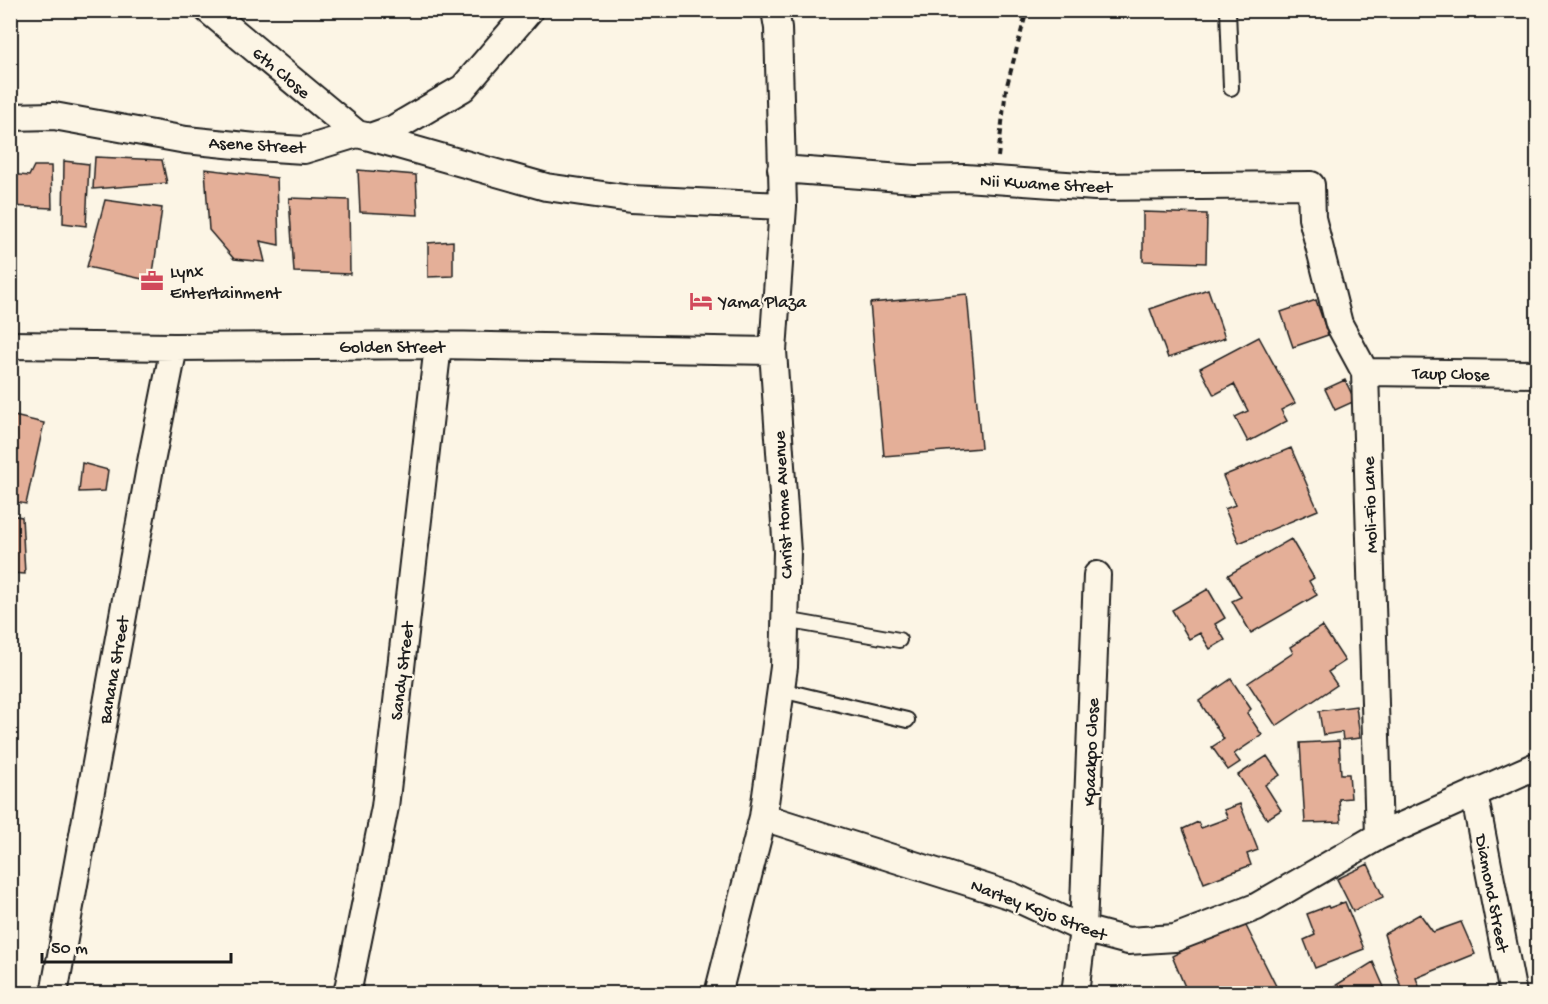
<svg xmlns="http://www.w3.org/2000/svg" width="1548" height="1004" viewBox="0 0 1548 1004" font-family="'Gochi Hand',sans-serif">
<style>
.building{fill:#e4af98;stroke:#1c1c1c;stroke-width:1.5}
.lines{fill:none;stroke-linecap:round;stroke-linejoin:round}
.lane-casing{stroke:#1c1c1c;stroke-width:18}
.street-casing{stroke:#1c1c1c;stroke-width:30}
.path{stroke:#1c1c1c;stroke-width:4;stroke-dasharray:6 4.5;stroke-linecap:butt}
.lane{stroke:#fcf5e5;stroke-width:14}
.street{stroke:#fcf5e5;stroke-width:26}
.labels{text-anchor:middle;stroke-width:4.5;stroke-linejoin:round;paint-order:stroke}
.street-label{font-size:18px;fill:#1c1c1c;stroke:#fcf5e5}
.poi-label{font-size:18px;fill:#1c1c1c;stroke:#fcf5e5;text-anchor:start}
</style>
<rect width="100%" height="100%" fill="#fcf5e5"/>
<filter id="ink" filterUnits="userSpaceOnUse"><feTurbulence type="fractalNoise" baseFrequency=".0167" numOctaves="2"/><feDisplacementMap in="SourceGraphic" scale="12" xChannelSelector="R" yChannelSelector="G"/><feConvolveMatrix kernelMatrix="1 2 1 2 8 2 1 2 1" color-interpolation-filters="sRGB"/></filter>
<g filter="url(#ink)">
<!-- building -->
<path class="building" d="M 95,157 L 162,160 L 167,183 L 93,189 Z
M 64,161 L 89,164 L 86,226 L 63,223 Z
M 34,166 L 51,166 L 52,208 L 10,206 L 10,174 L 29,176 Z
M 205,169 L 277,178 L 279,245 L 260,241 L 265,262 L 234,259 L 209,230 Z
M 358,170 L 416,175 L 418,215 L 360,212 Z
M 289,198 L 349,200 L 350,274 L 294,272 Z
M 105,200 L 162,208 L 152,281 L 87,267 Z
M 1143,212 L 1207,214 L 1206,263 L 1143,261 Z
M 453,241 L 453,276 L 428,277 L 428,243 Z
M 1208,289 L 1225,338 L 1168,358 L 1150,309 Z
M 967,294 L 981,448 L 884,456 L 870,303 Z
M 1316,300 L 1328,335 L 1293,347 L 1281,312 Z
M 1259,337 L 1295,403 L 1281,410 L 1287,421 L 1248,442 L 1235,417 L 1248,411 L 1234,384 L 1214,395 L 1200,368 Z
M 1345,380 L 1355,401 L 1335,410 L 1325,389 Z
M 10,415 L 44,423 L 26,504 L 10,501 Z
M 1291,448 L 1318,510 L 1239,543 L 1225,509 L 1235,505 L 1223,476 Z
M 82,463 L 108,470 L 105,491 L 79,492 Z
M 10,515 L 22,517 L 25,574 L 10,573 Z
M 1291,539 L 1314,578 L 1309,581 L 1317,595 L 1251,633 L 1232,601 L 1241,597 L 1228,575 Z
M 1208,589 L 1225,618 L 1215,624 L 1225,640 L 1210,649 L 1200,633 L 1189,639 L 1172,610 Z
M 1322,626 L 1345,661 L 1328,672 L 1337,685 L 1276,726 L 1248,683 L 1293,653 L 1290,647 Z
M 1231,679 L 1251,709 L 1247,713 L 1262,735 L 1234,754 L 1240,762 L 1228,770 L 1212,747 L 1224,739 L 1199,701 Z
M 1356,706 L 1360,738 L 1343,740 L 1342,732 L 1323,735 L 1319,711 Z
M 1339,741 L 1341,774 L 1349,774 L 1351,798 L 1339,799 L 1341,822 L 1305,823 L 1300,743 Z
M 1267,756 L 1280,775 L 1265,785 L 1281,810 L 1267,819 L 1238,775 Z
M 1240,804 L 1258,850 L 1247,854 L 1251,865 L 1204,883 L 1183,829 L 1198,822 L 1201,828 L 1228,818 L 1224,810 Z
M 1368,864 L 1383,897 L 1353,911 L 1337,879 Z
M 1345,902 L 1364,949 L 1315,968 L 1304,940 L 1315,935 L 1307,914 L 1328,906 L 1329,908 Z
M 1420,914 L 1433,932 L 1461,922 L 1475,954 L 1416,978 L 1422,994 L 1403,994 L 1384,934 Z
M 1243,920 L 1276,986 L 1261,994 L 1188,994 L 1172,956 Z
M 1373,962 L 1387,994 L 1322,994 Z"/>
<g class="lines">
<!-- lane casing -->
<g class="lane-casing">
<path id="lane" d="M 1228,10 L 1231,88
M 785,620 L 899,640
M 781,690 L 907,720"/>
</g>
<!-- street casing -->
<g class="street-casing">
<path id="street" d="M 208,10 L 357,134
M 10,117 L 54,116 L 186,140 L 256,147 L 304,150 L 357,134 L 370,137 L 393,129 L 463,88 L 530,10
M 370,137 L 546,187 L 631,199 L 783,206
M 781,169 L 915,179 L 965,178 L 1095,187 L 1311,185 L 1312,218 L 1339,324 L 1365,372 L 1379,836
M 10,345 L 174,347 L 438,345 L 773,351
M 1365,372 L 1538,374
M 1474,793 L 1513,994
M 763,817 L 1012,896 L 1083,929 L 1128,941 L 1175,938 L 1256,907 L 1379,836 L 1538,765
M 54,994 L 151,462 L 174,347
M 347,994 L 385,807 L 438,345
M 718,994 L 763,817 L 784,667 L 787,552 L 773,351 L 783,206 L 778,28 L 775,10
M 1075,994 L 1083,929 L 1097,575"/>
</g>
<!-- path -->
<path class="path" d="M 998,157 L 1006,89 L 1027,10"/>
<!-- lane -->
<use href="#lane" class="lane"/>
<!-- street -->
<use href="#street" class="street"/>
</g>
</g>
<!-- icons -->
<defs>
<g id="office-bare" transform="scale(1.8)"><path d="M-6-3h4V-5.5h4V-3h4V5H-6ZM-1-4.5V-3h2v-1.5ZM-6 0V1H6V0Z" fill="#d1495b" stroke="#fcf5e5" stroke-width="2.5" paint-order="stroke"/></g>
<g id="hotel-bare" transform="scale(1.8)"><path d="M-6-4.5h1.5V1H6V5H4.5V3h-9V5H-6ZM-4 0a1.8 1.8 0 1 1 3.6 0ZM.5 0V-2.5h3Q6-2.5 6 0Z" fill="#d1495b" stroke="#fcf5e5" stroke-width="2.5" paint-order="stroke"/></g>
</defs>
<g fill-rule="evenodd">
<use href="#office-bare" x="152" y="281"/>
<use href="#hotel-bare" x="701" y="301"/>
</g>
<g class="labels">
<!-- street labels -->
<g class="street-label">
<text transform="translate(282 72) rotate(40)" y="6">6th Close</text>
<text transform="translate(257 144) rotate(3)" y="6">Asene Street</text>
<text transform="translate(1046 183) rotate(3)" y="6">Nii Kwame Street</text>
<text x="392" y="352">Golden Street</text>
<text transform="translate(1451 373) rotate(1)" y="6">Taup Close</text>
<text transform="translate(782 505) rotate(-93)" y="6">Christ Home Avenue</text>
<text transform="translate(1369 505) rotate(-92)" y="6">Moli-Fio Lane</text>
<text transform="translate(113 670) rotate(-80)" y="6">Banana Street</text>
<text transform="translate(401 671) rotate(-83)" y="6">Sandy Street</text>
<text transform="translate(1090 752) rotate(-88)" y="6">Kpaakpo Close</text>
<text transform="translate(1493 893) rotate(79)" y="6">Diamond Street</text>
<text transform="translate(1039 909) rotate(21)" y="6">Nartey Kojo Street</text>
</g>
<!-- poi labels -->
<g class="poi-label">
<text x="170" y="277">Lynx<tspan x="170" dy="21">Entertainment</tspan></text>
<text x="719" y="307">Yama Plaza</text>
</g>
</g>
<!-- margin -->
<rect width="1548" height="1004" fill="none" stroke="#fcf5e5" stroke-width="36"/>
<rect x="18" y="18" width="1512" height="968" fill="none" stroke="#1c1c1c" stroke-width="2" filter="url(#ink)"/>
<!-- scale -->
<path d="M42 953v9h189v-9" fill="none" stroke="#1c1c1c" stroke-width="3"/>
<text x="51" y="953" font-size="18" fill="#1c1c1c" stroke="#fcf5e5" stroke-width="4.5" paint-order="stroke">50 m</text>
</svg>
